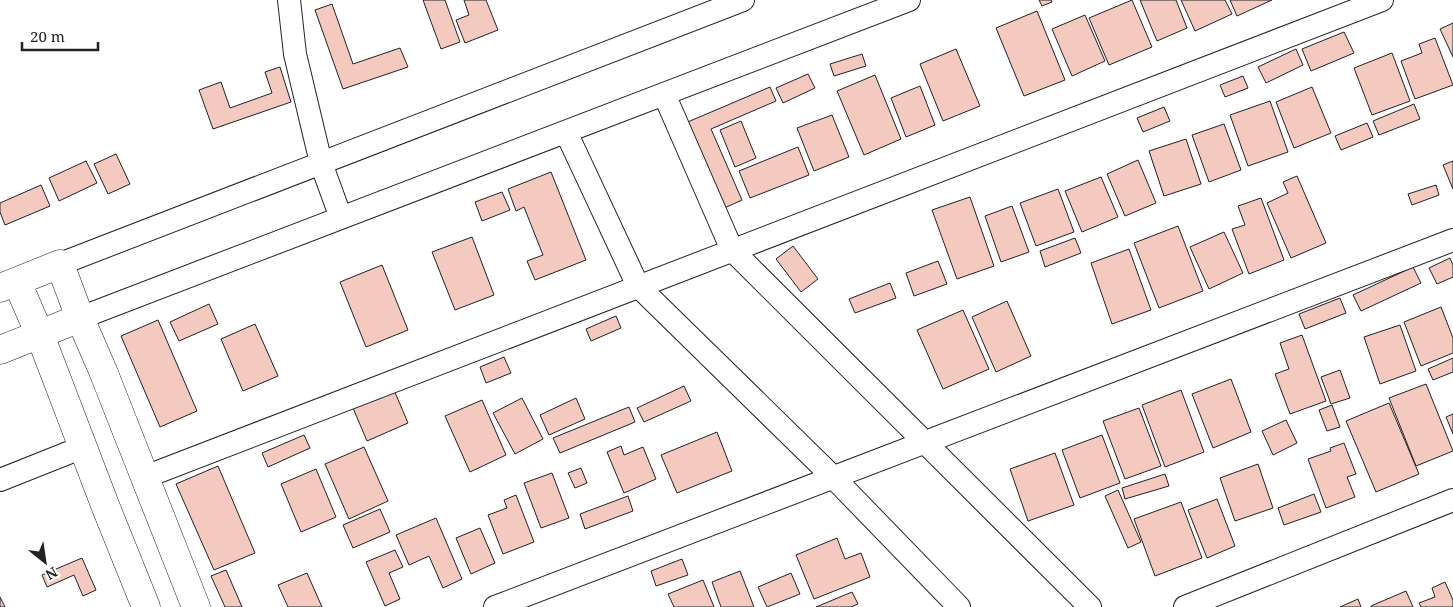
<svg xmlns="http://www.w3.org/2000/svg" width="1453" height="607" viewBox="0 0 1453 607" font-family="'Noto Serif',serif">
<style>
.building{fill:#f3c9c0;stroke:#222}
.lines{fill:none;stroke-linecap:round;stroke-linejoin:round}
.minor-casing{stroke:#222;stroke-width:24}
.tertiary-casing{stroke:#222;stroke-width:29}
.minor{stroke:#fff;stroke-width:22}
.tertiary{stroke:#fff;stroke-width:28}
</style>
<rect width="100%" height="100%" fill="#fff"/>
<!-- building -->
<path class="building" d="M 423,0 L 445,0 L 460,42 L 441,49 Z
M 464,0 L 486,0 L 498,30 L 465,43 L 456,20 L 469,15 Z
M 1039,0 L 1051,0 L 1052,2 L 1042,6 Z
M 1132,0 L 1152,47 L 1109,65 L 1089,18 Z
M 1140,0 L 1176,0 L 1187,28 L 1157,41 Z
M 1181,0 L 1225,0 L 1232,14 L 1195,31 Z
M 1230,0 L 1272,0 L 1237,16 Z
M 332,4 L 353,64 L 400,48 L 408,67 L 343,89 L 315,10 Z
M 1037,11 L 1065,80 L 1024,96 L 996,28 Z
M 1085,15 L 1105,61 L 1072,76 L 1052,29 Z
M 1453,23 L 1453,57 L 1440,29 Z
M 1344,32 L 1354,53 L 1311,71 L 1302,49 Z
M 1435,38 L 1453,85 L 1415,99 L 1401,61 L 1422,53 L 1419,44 Z
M 956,49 L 980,106 L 943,121 L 920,64 Z
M 1296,49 L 1303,65 L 1266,83 L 1258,67 Z
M 1392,53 L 1410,101 L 1372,115 L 1354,68 Z
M 862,54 L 866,66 L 834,76 L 830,64 Z
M 280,67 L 291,102 L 213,129 L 199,90 L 221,82 L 230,108 L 272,93 L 265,72 Z
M 808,74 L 815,88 L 783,103 L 776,88 Z
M 875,75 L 901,139 L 864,155 L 837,91 Z
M 1243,76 L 1248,88 L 1225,97 L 1220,85 Z
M 920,86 L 935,125 L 906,137 L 891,98 Z
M 770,87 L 776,101 L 711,129 L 742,200 L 720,210 L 683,124 Z
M 1312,87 L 1331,133 L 1294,148 L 1276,102 Z
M 1270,101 L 1288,152 L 1248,166 L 1230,115 Z
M 1414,104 L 1420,119 L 1379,135 L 1373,121 Z
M 1164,107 L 1170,121 L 1143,132 L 1137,118 Z
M 832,115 L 849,157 L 814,171 L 797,128 Z
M 741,121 L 756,158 L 735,167 L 720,130 Z
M 1367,123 L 1373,137 L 1341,150 L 1335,136 Z
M 1224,124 L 1241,170 L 1209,182 L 1192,135 Z
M 1186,139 L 1201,184 L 1164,196 L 1149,151 Z
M 798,147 L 809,175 L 750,198 L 739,171 Z
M 116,154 L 130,184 L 108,194 L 94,164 Z
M 1138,160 L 1156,203 L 1125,216 L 1107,174 Z
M 86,161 L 97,183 L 59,201 L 49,178 Z
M 1453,161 L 1453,189 L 1443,165 Z
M 551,172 L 586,260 L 535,280 L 527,261 L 543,255 L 524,207 L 516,211 L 508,189 Z
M 1297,176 L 1326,243 L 1291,258 L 1267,203 L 1288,193 L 1283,182 Z
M 1101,177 L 1118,217 L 1082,232 L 1065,191 Z
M 41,185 L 50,206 L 5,225 L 0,212 L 0,203 Z
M 1436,185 L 1439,195 L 1412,205 L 1408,194 Z
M 1058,189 L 1074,232 L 1036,246 L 1020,203 Z
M 502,192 L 510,210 L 482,221 L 475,202 Z
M 970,197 L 994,266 L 957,279 L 932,210 Z
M 1261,198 L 1284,260 L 1249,274 L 1232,229 L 1245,225 L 1238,206 Z
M 1012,206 L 1029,252 L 1001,262 L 985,216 Z
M 1178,226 L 1203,291 L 1159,308 L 1134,243 Z
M 1224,232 L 1243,273 L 1209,289 L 1190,247 Z
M 472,237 L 494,295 L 455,310 L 432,252 Z
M 1075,238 L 1081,253 L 1045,267 L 1040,251 Z
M 793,246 L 818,279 L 801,292 L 776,259 Z
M 1129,249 L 1151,310 L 1112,324 L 1091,263 Z
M 1450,258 L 1453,265 L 1453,277 L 1437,284 L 1429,268 Z
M 938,261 L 947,284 L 914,296 L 906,273 Z
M 382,265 L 408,330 L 366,347 L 340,282 Z
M 1413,267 L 1421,283 L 1361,311 L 1353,295 Z
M 890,283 L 896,298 L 855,313 L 849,299 Z
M 1340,298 L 1346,313 L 1305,329 L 1299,314 Z
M 1007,301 L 1031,356 L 996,372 L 972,317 Z
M 209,304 L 218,324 L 179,341 L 170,322 Z
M 1441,307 L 1453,338 L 1453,353 L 1421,366 L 1404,322 Z
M 963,310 L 989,369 L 943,389 L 917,330 Z
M 616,316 L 621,328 L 591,341 L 586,329 Z
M 158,320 L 197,411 L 160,427 L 121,336 Z
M 255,324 L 278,376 L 243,391 L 221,339 Z
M 1400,325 L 1416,371 L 1380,384 L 1364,337 Z
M 1302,335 L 1326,401 L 1290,414 L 1275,374 L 1289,369 L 1280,343 Z
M 504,357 L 511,373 L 486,383 L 480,367 Z
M 1453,358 L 1453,372 L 1433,380 L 1428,369 Z
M 1340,370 L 1350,398 L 1331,404 L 1321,377 Z
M 1231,379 L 1251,432 L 1213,448 L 1192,394 Z
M 1426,384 L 1453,451 L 1416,466 L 1389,398 Z
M 684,386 L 691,401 L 644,422 L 637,408 Z
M 394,390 L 408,423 L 367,441 L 353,408 Z
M 1181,390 L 1204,452 L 1165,467 L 1142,405 Z
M 522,398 L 543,439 L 515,454 L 493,413 Z
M 576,398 L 585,419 L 549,435 L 540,415 Z
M 482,400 L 506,455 L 470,472 L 445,416 Z
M 1389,403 L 1419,474 L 1376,492 L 1346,421 Z
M 1332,405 L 1340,427 L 1327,431 L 1319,410 Z
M 629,407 L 635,422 L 560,453 L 553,438 Z
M 1139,408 L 1161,466 L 1125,479 L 1103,421 Z
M 1453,414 L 1453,434 L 1446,417 Z
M 1286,420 L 1297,443 L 1273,455 L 1262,431 Z
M 717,432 L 732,471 L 677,493 L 661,455 Z
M 304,435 L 310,448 L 268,467 L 262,453 Z
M 1102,435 L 1120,483 L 1080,498 L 1062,450 Z
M 1344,443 L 1356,474 L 1347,477 L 1355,497 L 1326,508 L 1308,459 L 1331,451 L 1330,448 Z
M 621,446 L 624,455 L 643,447 L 656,479 L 624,493 L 607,452 Z
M 364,447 L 388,501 L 349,519 L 325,464 Z
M 1055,453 L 1074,505 L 1028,521 L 1010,469 Z
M 1258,464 L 1273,508 L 1235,521 L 1220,478 Z
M 218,466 L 255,553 L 214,570 L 176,484 Z
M 581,468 L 587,483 L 575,488 L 568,473 Z
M 316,469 L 336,517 L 301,532 L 281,484 Z
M 552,473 L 569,518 L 541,528 L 524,483 Z
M 1165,474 L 1169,486 L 1125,499 L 1122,488 Z
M 1118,490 L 1141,542 L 1128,548 L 1105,496 Z
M 1314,494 L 1321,512 L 1284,525 L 1278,508 Z
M 516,495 L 534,542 L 503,554 L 488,515 L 507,508 L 504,500 Z
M 628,496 L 633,511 L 585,529 L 580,514 Z
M 1217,499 L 1235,546 L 1207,558 L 1188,510 Z
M 1181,502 L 1202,558 L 1155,576 L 1134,519 Z
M 380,509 L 390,532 L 353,548 L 343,525 Z
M 436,518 L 462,579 L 443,588 L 429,556 L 409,565 L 396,535 Z
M 480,528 L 495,563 L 471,574 L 456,538 Z
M 837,538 L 845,559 L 861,553 L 870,577 L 814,599 L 796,555 Z
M 395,550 L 403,567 L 389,573 L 400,599 L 385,606 L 366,562 Z
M 82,558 L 96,590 L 83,596 L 74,575 L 47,587 L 42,575 Z
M 682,559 L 688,575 L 656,586 L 651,571 Z
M 226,570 L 242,607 L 225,607 L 211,576 Z
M 740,571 L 754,607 L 721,607 L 712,582 Z
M 307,573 L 322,607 L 288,607 L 278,585 Z
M 791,573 L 800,594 L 767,607 L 758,587 Z
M 703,580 L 714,607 L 674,607 L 668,594 Z
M 1445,582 L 1453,600 L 1453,607 L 1421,607 L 1419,603 L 1435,597 L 1432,588 Z
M 1406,591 L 1413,607 L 1371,607 L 1371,606 Z
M 852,592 L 858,604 L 851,607 L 816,607 Z
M 0,597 L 5,607 L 0,607 Z
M 1358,599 L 1361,607 L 1340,607 Z"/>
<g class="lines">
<!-- minor casing -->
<g class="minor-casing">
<path id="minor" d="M 289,0 L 295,54 L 321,163 L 341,218
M 664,94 L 732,250 L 1090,607
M 566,132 L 638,286 L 833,477 L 959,607
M 60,264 L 743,0
M 80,318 L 909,0
M 145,477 L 1382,0
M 0,480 L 83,447
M 495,607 L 1453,240
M 1185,607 L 1453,500"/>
</g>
<!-- tertiary casing -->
<g class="tertiary-casing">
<path id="tertiary" d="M 17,282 L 40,335 L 105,505 L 146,607
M 0,288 L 60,264 L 80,318 L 103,371 L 196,607
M 0,350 L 80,318"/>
</g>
<!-- minor -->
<use href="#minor" class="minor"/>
<!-- tertiary -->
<use href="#tertiary" class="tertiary"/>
</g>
<!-- north arrow -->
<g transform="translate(45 562) rotate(150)" stroke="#ffffff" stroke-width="4" paint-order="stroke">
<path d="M0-4L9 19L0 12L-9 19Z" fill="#222222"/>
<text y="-8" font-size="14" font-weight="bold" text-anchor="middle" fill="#222222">N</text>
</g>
<!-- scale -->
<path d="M22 42v8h76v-8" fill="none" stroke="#222222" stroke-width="2.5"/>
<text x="30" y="42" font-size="15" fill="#222222" stroke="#ffffff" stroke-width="4" paint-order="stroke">20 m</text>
</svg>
